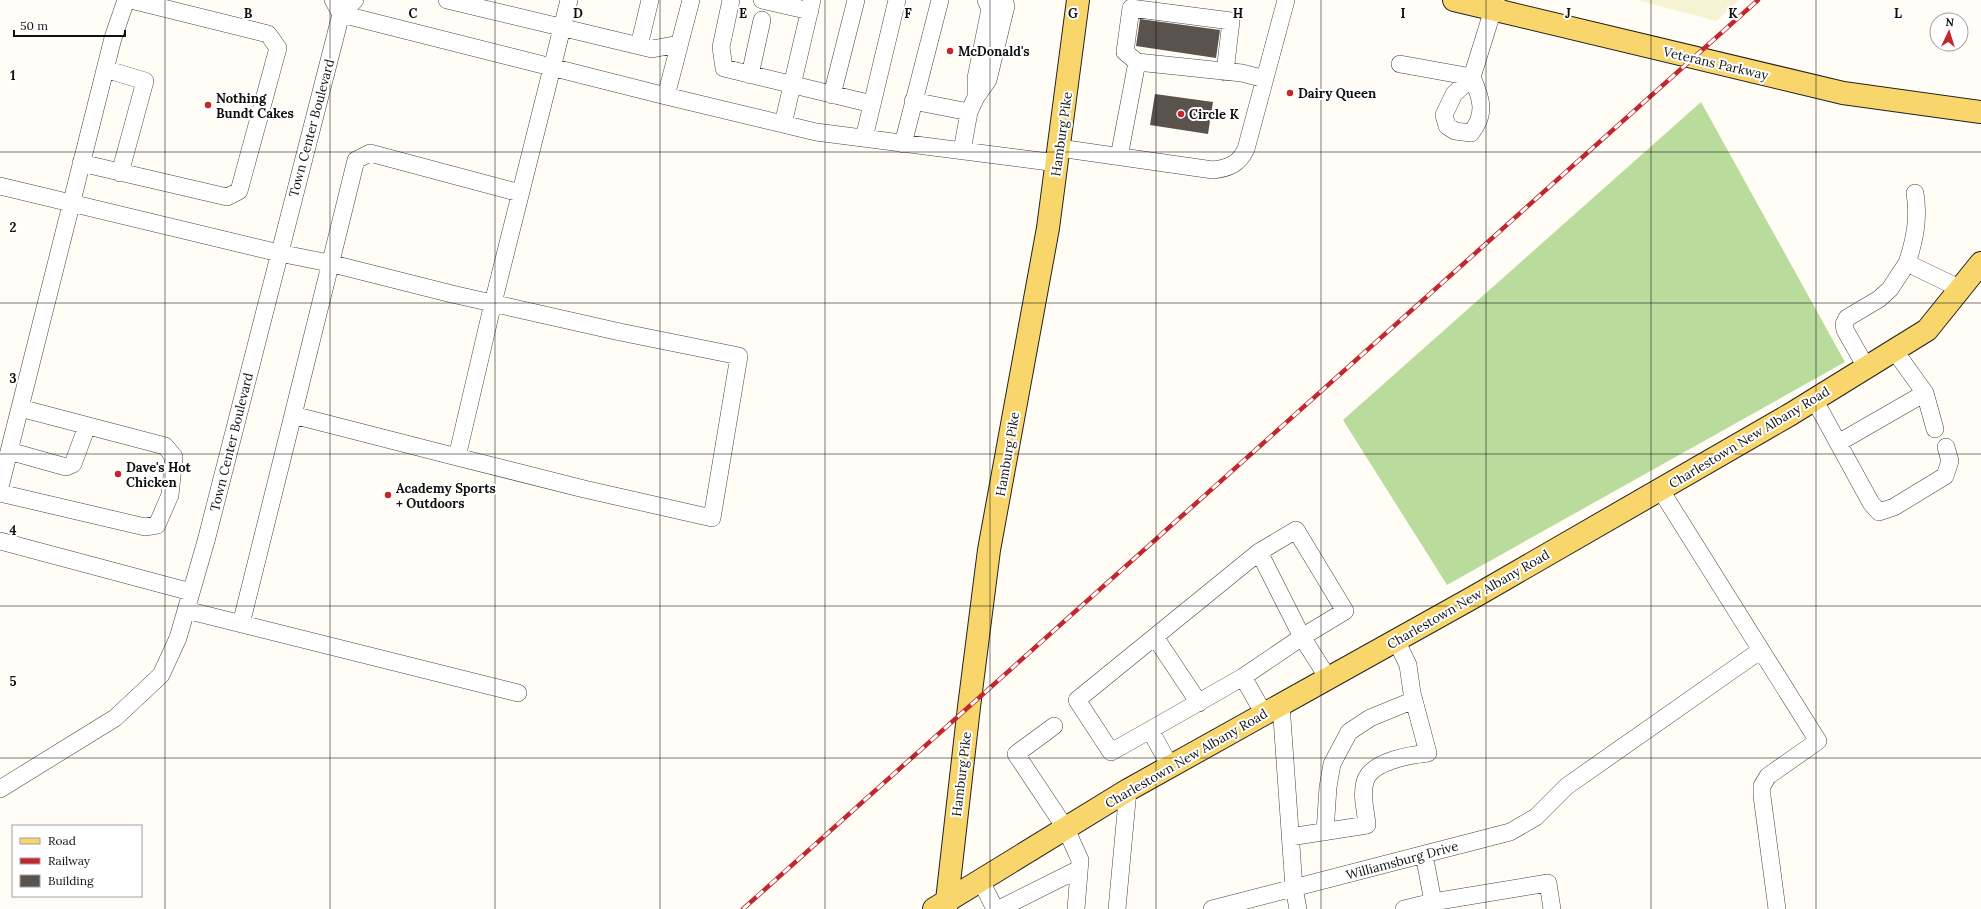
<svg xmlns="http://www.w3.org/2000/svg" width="1981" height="909" viewBox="0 0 1981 909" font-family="Lora,serif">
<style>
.farmland{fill:#f6f3d4}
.forest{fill:#b9dc9c}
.building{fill:#5a524d}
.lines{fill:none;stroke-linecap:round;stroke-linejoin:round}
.minor-casing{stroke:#444;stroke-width:18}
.major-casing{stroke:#222;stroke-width:24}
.minor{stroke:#fff;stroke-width:17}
.major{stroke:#f9d66b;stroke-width:22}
.rail-casing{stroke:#c4262e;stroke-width:4.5}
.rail{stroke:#fff;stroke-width:3;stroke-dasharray:9;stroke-linecap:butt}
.grid{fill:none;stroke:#111;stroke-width:1;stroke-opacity:0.55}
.poi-dot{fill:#c4262e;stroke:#fff;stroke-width:1.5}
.labels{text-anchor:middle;stroke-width:4;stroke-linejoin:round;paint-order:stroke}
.poi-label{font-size:13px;font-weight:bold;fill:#111;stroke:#fff;text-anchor:start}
.street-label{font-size:13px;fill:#111;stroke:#fff}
.grid-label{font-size:13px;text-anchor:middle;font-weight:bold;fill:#111;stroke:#fff;stroke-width:4;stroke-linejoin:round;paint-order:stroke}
</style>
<rect width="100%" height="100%" fill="#fffdf5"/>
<!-- farmland -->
<path class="farmland" d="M 1637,0 L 1739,0 L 1716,21 Z"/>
<!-- forest -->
<path class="forest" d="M 1701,102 L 1845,362 L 1447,585 L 1343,420 Z"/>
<!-- building -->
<path class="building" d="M 1140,19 L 1220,30 L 1216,58 L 1136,46 Z
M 1155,94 L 1213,102 L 1208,134 L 1150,125 Z"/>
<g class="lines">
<!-- minor casing -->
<g class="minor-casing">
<path id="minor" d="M 333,0 L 341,14
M 447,0 L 652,49 L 679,44
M 731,0 L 721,47 L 724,68 L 872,104
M 762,0 L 810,11
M 341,14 L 666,96 L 691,0
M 639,46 L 650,0
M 1137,62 L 1125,52 L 1131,8 L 1231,21 L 1225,72
M 1400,64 L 1472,77
M 105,69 L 145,81 L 120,173
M 750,75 L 762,20
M 1472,77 C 1481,98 1487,113 1471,133 L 1455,131 L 1447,126 L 1444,115 L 1454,94 L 1472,77 L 1496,0
M 832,95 L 856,0
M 666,96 L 816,132 L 1057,163
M 976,97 L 976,78 L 990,9 L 986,0
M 913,101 L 969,112
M 783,124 L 812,0
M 864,138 L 897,0
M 903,144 L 940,0
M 1059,148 L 1213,170 C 1229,168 1239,164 1246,149 L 1286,0
M 962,151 L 969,112 L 976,97 L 988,80 L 1006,6 L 1004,0
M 1119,157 L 1137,62 L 1242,73 L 1265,79
M 81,163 L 227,197 L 239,191 L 278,48 L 268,34 L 131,0
M 0,186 L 279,253 L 329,263 L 452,294 L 620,332 L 739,356 L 712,518 L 584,489 L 457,457
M 520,193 L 370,153 L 356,160 L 293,415 L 457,457 L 493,303 L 569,0
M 1907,263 C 1915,239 1919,218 1915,193
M 1894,350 L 1925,393 L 1935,429
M 1866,367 L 1845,330 L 1844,324 L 1847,318 L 1879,299 L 1890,289 L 1907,263 L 1961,289
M 1814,399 L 1871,503 L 1879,512 L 1894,507 L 1945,476 L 1950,461 L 1946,447
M 1838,443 L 1925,393
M 9,451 L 66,467 L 73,464 L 87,426
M 0,487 L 113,38 L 126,0
M 1660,489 L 1818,741 L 1768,776 L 1762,786 L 1762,796 L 1777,909
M 0,493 L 145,527 L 157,525 L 170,495 L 174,457 L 165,446 L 20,408
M 0,541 L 191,592
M 186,610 L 518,693
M 241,624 L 293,415
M 1155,637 L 1199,703
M 1243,677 L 1302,637 L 1259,552 L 1296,530 L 1345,611 L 1302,637 L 1328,678
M 1281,704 L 1294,888 L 1298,909
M 1054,726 L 1016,754 L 1066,829 L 1080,860 L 1076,909
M 1150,730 L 1111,752 L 1077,700 L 1259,552
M 1170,766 L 1150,730 L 1243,677 L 1264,714
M 0,789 L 115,718 L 161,675 L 178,638 L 206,541 L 341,14 L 355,0
M 1325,832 L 1328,787 L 1332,764 L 1349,732 L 1370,718 L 1414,700
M 1290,837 L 1367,825 C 1366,812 1361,795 1365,782 C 1370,761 1411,755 1428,753 L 1412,693 L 1408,665 L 1396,640
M 1424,854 L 1433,902 L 1548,883 L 1552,909
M 981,881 L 995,909
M 999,909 L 1079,869
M 1117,909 L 1128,790
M 1212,909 L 1510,832 L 1536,817 L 1567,786 L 1761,650
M 1404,909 L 1433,902 L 1434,909"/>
</g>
<!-- major casing -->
<g class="major-casing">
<path id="major" d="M 1454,0 L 1843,93 L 1981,112
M 934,909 L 1128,790 L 1472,598 L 1791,414 L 1927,330 L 1981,263
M 946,909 L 969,707 L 989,550 L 1048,228 L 1078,0"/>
</g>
<!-- minor -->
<use href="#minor" class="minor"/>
<!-- major -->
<use href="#major" class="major"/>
<!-- rail casing -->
<g class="rail-casing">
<path id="rail" d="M 743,909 L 1758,0"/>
</g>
<!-- rail -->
<use href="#rail" class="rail"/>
</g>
<!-- grid -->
<path class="grid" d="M 165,0 L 165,909M 330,0 L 330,909M 495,0 L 495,909M 660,0 L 660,909M 825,0 L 825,909M 990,0 L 990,909M 1156,0 L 1156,909M 1321,0 L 1321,909M 1486,0 L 1486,909M 1651,0 L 1651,909M 1816,0 L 1816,909M 0,152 L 1981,152M 0,303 L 1981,303M 0,454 L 1981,454M 0,606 L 1981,606M 0,758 L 1981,758"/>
<!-- markers -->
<g class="poi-dot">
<circle cx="950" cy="51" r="4"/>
<circle cx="1290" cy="93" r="4"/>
<circle cx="208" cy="105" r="4"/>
<circle cx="1181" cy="114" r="4"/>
<circle cx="118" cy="474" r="4"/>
<circle cx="388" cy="495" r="4"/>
</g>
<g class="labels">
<!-- poi labels -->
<g class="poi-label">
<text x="958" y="56">McDonald's</text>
<text x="1298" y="98">Dairy Queen</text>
<text x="216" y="103">Nothing<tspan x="216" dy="15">Bundt Cakes</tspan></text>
<text x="1189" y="119">Circle K</text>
<text x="126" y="472">Dave's Hot<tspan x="126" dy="15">Chicken</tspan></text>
<text x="396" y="493">Academy Sports<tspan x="396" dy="15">+ Outdoors</tspan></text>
</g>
<!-- street labels -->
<g class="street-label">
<text transform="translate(1716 63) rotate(13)" y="5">Veterans Parkway</text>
<text transform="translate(311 128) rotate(-75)" y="5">Town Center Boulevard</text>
<text transform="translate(1061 134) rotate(-82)" y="5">Hamburg Pike</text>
<text transform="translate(1749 437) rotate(-31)" y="5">Charlestown New Albany Road</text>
<text transform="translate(231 442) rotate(-76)" y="5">Town Center Boulevard</text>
<text transform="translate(1007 454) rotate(-80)" y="5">Hamburg Pike</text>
<text transform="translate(1468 599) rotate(-30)" y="5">Charlestown New Albany Road</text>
<text transform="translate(1186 758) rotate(-30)" y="5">Charlestown New Albany Road</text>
<text transform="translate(961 774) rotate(-83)" y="5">Hamburg Pike</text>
<text transform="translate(1402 860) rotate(-15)" y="5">Williamsburg Drive</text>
</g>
</g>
<g class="grid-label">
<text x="248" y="18">B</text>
<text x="413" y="18">C</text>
<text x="578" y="18">D</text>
<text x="743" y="18">E</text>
<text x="908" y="18">F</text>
<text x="1073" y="18">G</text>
<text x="1238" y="18">H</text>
<text x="1403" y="18">I</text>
<text x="1568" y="18">J</text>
<text x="1733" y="18">K</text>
<text x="1898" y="18">L</text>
<text x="13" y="80">1</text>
<text x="13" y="232">2</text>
<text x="13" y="383">3</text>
<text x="13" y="535">4</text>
<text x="13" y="686">5</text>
</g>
<!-- legend -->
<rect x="12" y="825" width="130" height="72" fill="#ffffff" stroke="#a0a0a0"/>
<rect x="20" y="838" width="20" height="6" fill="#f9d66b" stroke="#a0a0a0"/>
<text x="48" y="845" font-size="12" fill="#111111">Road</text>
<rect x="20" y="858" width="20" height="6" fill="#c4262e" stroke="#a0a0a0"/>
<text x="48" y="865" font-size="12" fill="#111111">Railway</text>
<rect x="20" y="875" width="20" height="12" fill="#5a524d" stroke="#a0a0a0"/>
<text x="48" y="885" font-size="12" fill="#111111">Building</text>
<!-- north arrow -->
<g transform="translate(1949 32) rotate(4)"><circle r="19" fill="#ffffff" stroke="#a0a0a0"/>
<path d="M0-3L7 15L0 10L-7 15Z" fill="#c4262e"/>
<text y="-6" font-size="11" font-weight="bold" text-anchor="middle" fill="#111111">N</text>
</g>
<!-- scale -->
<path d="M14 30v6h111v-6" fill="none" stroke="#111111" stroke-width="2"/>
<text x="20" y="30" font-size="12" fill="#111111" stroke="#ffffff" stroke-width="3" paint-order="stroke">50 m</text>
</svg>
